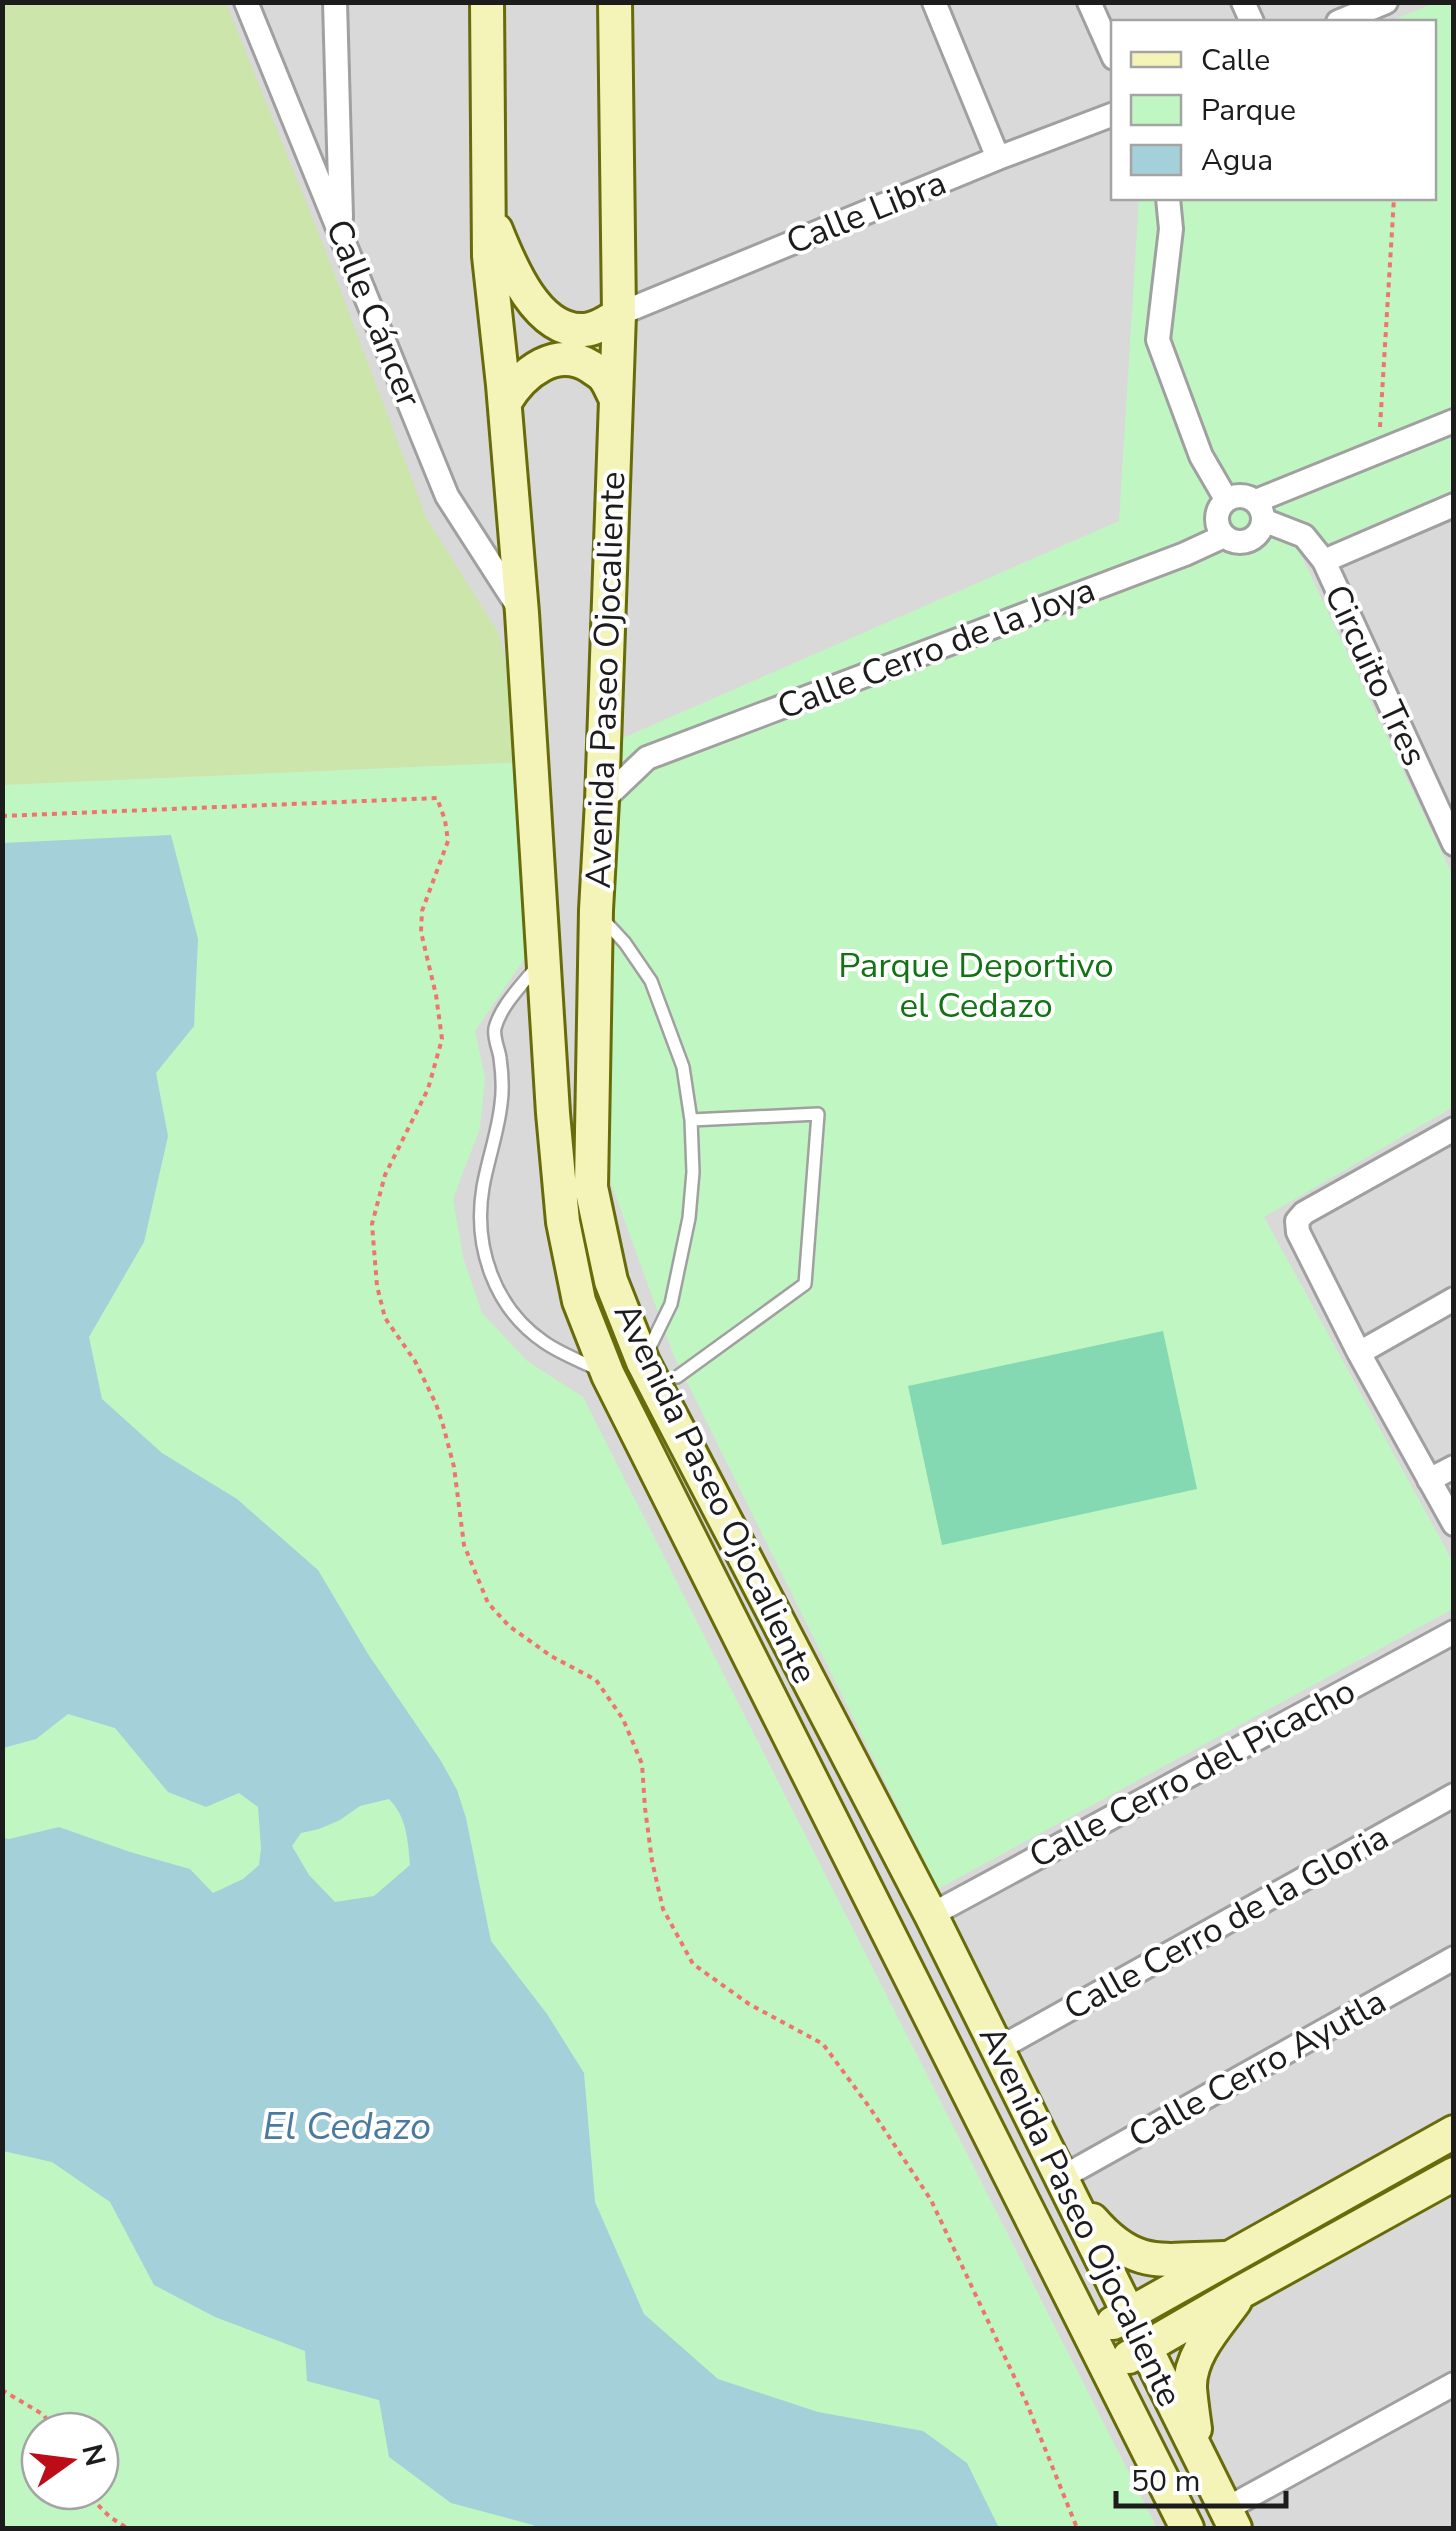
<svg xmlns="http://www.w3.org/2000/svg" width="1456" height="2531" viewBox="0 0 1456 2531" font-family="'Nunito Sans',sans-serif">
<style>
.residential{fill:#dad9d9;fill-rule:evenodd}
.grass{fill:#cbe5aa}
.park{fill:#c0f6c1;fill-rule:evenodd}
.pitch{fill:#84d8b2}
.water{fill:#a4d0d9;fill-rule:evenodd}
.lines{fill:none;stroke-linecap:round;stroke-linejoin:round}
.lane-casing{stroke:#a0a0a0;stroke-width:16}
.street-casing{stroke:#a0a0a0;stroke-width:28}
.secondary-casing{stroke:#676b0a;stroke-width:38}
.path{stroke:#f2736e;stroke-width:4;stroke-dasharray:5 5;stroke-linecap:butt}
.lane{stroke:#fff;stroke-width:11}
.street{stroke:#fff;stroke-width:22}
.secondary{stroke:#f5f4b8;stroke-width:32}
.labels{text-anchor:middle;stroke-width:8;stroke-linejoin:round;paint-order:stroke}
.street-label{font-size:35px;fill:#1c1c1c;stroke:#fff}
.park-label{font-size:35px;fill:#117313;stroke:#fff}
.water-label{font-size:38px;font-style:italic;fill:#4b7a9f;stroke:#fff}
</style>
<rect width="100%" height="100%" fill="#ede9e2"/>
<!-- residential -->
<path class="residential" d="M 3,3 L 1453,3 L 1453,2528 L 3,2528 ZM 1114,22 L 1434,22 L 1434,198 L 1114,198 ZM 40,2431 L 100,2431 L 100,2491 L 40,2491 Z"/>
<!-- grass -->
<path class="grass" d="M 2,3 L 226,3 L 324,247 L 427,519 L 499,634 L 530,762 L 3,785 Z"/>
<!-- park -->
<path class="park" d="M 1435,3 L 1453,3 L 1453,490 L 1301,555 L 1453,876 L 1453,1107 L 1264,1217 L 1453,1562 L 1453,1609 L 938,1889 L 673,1354 L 611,1183 L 607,967 L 618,740 L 1119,521 L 1139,198 L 1434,198 L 1434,22 L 1388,22 Z
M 530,762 L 532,948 L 475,1031 L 485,1077 L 480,1128 L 453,1199 L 463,1257 L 482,1313 L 527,1361 L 583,1397 L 1157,2528 L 3,2528 L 2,785 ZM 40,2431 L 100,2431 L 100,2491 L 40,2491 Z"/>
<!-- pitch -->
<path class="pitch" d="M 1163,1331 L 1197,1489 L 942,1545 L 908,1386 Z"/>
<!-- water -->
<path class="water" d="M 171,835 L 198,939 L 194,1026 L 156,1073 L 168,1136 L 144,1242 L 89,1337 L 102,1399 L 162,1453 L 237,1499 L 318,1570 L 368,1654 L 441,1761 L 457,1790 L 466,1818 L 491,1941 L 547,2014 L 584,2073 L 595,2202 L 644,2314 L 718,2379 L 818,2412 L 923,2431 L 967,2463 L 999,2528 L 538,2528 L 533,2525 L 451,2503 L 389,2457 L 379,2400 L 307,2381 L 305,2351 L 215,2317 L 154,2285 L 110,2202 L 52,2162 L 3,2151 L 3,1838 L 9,1839 L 59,1827 L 130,1852 L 190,1869 L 213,1893 L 243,1879 L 259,1865 L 261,1848 L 258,1807 L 239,1793 L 206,1807 L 168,1792 L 115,1728 L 68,1714 L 36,1739 L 3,1748 L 3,843 ZM 389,1799 C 407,1817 408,1841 410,1865 L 374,1896 L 335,1902 L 309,1875 L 292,1846 L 301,1833 L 319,1829 L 340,1820 L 360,1806 Z"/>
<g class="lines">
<!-- lane casing -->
<g class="lane-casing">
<path id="lane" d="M 602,918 L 625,943 L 651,981 L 683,1067 L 691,1120 L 693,1172 L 689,1218 L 671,1304 L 647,1353
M 538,965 C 523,984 501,1005 495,1028 C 493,1038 499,1049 500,1058 C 502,1072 503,1090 501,1104 C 498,1132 488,1159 483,1187 C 473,1246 494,1308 544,1342 C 561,1354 581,1361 599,1370
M 677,1377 L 805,1284 L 818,1114 L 691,1120"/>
</g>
<!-- street casing -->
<g class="street-casing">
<path id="street" d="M 246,2 L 447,496 L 519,608
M 335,2 L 341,218
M 934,2 L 998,158
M 1089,2 L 1114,58
M 1243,2 L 1252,22
M 1338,22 L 1386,2
M 1168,198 L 1171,229 L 1158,340 L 1201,456 L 1226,499
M 619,314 L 998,158 L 1114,114
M1217 519a23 23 0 1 1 46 0a23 23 0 1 1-46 0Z
M 1256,501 L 1454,421
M 1263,520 L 1304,536 L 1324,561 L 1454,844
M 1324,561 L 1454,505
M 602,801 L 647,758 L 1185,554 L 1224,536
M 1454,1129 L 1304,1213 L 1297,1221 L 1298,1232 L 1359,1353 L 1454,1524
M 1359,1353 L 1454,1299
M 1429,1480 L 1454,1467
M 931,1915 L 1454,1632
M 998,2049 L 1454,1795
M 1061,2178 L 1454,1958
M 1226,2509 L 1454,2384"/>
</g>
<!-- secondary casing -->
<g class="secondary-casing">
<path id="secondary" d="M 487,2 L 489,256 L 503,385 L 522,613 L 553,1113 L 563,1222 L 579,1301 L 608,1375 L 1187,2528
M 615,2 L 619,314 L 602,801 L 596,910 L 591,1187 L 611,1281 L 643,1362 L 658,1391 L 931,1915 L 1235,2528
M 496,230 C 510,265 537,333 584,330 C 597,329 609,321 619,314
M 505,402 C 523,372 557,345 591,367 C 595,370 602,374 604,377 C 609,383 612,392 616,399
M 1092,2220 C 1136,2271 1163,2259 1224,2258
M 1113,2323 L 1454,2132
M 1129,2357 L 1243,2291 L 1454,2174
M 1195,2429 C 1193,2415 1191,2401 1190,2388 C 1189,2355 1217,2326 1235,2301"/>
</g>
<!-- path -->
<path class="path" d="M 1380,427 L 1394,198
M 2,816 L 437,798 L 445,820 L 448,841 L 422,911 L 421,932 L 436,995 L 442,1039 L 428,1089 L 385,1175 L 372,1224 L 377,1286 L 385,1318 L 415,1361 L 436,1404 L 443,1425 L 454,1467 L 464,1545 L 488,1603 L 509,1626 L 551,1656 L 596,1680 L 623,1719 L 642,1764 L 645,1808 L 652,1861 L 663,1909 L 693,1964 L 749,2004 L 823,2044 L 870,2108 L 931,2200 L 1027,2404 L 1077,2528
M 2,2390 L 44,2415 L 53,2431
M 84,2491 L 110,2517 L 127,2528"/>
<!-- lane -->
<use href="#lane" class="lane"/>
<!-- street -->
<use href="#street" class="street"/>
<!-- secondary -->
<use href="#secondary" class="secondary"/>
</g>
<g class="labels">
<!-- street labels -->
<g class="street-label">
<text transform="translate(866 212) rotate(-22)" y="12">Calle Libra</text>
<text transform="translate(374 313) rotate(68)" y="12">Calle Cáncer</text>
<text transform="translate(936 648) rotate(-21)" y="12">Calle Cerro de la Joya</text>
<text transform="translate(1376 675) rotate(65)" y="12">Circuito Tres</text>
<text transform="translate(605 680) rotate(-88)" y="12">Avenida Paseo Ojocaliente</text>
<text transform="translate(716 1493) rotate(64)" y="12">Avenida Paseo Ojocaliente</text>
<text transform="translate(1192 1773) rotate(-28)" y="12">Calle Cerro del Picacho</text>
<text transform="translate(1226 1922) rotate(-29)" y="12">Calle Cerro de la Gloria</text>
<text transform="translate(1257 2068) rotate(-29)" y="12">Calle Cerro Ayutla</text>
<text transform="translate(1081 2216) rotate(64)" y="12">Avenida Paseo Ojocaliente</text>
</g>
<!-- park labels -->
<g class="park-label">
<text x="976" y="977">Parque Deportivo<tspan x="976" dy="40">el Cedazo</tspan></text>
</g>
<!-- water labels -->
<g class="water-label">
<text x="347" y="2139">El Cedazo</text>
</g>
</g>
<!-- border -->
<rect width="1456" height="2531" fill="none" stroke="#1c1c1c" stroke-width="10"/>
<!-- legend -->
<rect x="1111" y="20" width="325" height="180" fill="#ffffff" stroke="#a4a4a4" stroke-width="2.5"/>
<rect x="1131" y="52" width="50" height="15" fill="#f5f4b8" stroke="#a4a4a4" stroke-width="2.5"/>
<text x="1201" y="70" font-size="30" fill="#1c1c1c">Calle</text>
<rect x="1131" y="95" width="50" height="30" fill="#c0f6c1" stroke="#a4a4a4" stroke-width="2.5"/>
<text x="1201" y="120" font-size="30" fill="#1c1c1c">Parque</text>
<rect x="1131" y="145" width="50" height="30" fill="#a4d0d9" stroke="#a4a4a4" stroke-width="2.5"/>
<text x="1201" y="170" font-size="30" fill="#1c1c1c">Agua</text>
<!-- north arrow -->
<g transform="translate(70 2461) rotate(76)"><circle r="48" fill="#ffffff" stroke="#a4a4a4" stroke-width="2.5"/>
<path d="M0-8L18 38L0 25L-18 38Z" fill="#bd0b17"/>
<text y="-15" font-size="28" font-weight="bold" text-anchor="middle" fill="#1c1c1c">N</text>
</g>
<!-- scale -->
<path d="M1116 2491v15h170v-15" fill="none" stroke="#1c1c1c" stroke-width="5"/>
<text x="1131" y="2491" font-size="30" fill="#1c1c1c" stroke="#ffffff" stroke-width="8" paint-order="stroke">50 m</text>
</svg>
